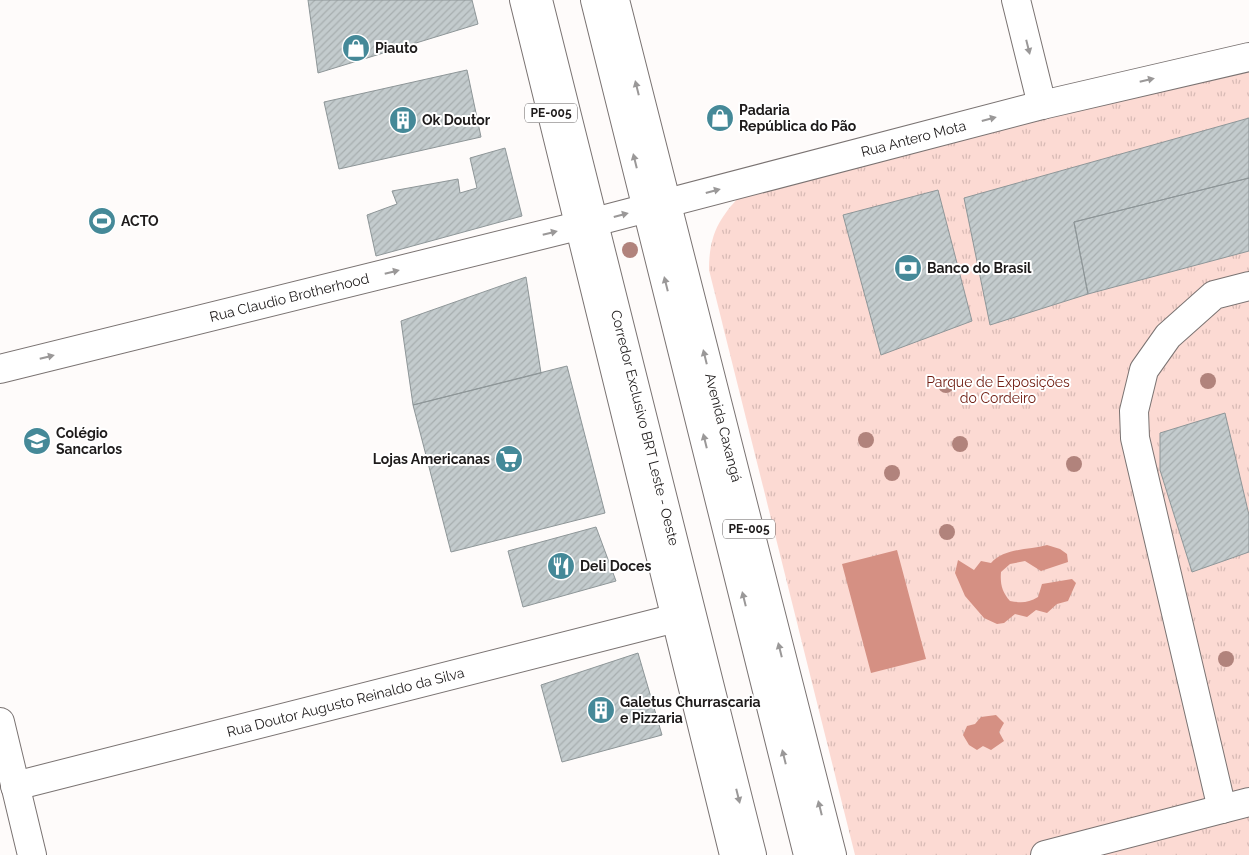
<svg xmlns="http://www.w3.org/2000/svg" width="1249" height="855" viewBox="0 0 1249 855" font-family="Raleway,sans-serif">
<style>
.park{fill:url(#park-tufts)}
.water{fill:#d59083}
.building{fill:url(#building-hatch);stroke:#8e9698}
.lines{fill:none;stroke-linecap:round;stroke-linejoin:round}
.minor-casing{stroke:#7a7372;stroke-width:30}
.major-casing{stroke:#7a7372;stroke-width:30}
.minor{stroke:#fff;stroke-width:28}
.major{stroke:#fff;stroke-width:28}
.tree{fill:#b1837c}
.oneway{fill:#9a9898}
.labels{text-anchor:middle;stroke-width:4;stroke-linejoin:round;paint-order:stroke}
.shield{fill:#fff;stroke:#625f5f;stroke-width:1}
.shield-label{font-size:12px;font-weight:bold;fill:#1e1b1b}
.poi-label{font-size:14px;font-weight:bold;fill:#1e1b1b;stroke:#fff;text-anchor:start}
.street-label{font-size:14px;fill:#1e1b1b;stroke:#fff}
.park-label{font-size:14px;fill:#722015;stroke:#fff}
</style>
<defs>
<pattern id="park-tufts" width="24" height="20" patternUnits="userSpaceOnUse" patternTransform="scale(1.25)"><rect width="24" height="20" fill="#fcdad3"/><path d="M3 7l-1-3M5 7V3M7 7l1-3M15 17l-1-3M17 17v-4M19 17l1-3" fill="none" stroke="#d8bab5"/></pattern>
<pattern id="building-hatch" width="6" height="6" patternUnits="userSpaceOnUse" patternTransform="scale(1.25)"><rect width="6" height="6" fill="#c3cbcd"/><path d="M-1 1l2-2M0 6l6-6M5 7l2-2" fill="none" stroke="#a7aeaf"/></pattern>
</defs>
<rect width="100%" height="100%" fill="#fefbfa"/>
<!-- park -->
<path class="park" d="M 1249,68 L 1249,855 L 855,855 L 709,270 C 709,236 718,219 741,195 Z"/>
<!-- water -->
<path class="water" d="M 1047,545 L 1060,549 L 1067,554 L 1068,562 L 1041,571 L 1025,561 L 1010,564 L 1001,572 C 1000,584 1002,592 1010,601 C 1021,603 1028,603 1038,597 L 1042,584 L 1072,579 L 1076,583 L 1068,601 L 1057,604 L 1047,613 L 1036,610 L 1027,617 L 1015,614 L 1004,623 L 997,624 L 984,618 L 965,596 L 955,573 L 958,560 L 974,570 L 981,561 L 991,563 C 1004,548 1029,550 1047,545 Z
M 897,550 L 926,659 L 871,673 L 842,564 Z
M 996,715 L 1004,723 L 999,732 L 1004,741 L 991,750 L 983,746 L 977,750 L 969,745 L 963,735 L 967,726 L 975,724 L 981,717 Z"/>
<!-- building -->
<path class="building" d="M 308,0 L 472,0 L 478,24 L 318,73 Z
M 467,70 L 481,137 L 339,169 L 324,102 Z
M 1249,118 L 1249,178 L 1074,222 L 1088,294 L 990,325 L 964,198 Z
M 505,148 L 522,216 L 376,256 L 367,215 L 397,204 L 392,191 L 458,179 L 460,193 L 477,188 L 470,158 Z
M 1249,178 L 1249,251 L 1088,294 L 1074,222 Z
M 938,190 L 972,321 L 881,355 L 843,215 Z
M 526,277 L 541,373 L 413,405 L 401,321 Z
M 567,366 L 605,513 L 451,552 L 413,405 Z
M 1225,413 L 1249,515 L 1249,552 L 1192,572 L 1160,470 L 1160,433 Z
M 596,527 L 616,581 L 523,607 L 508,551 Z
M 638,653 L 662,735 L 562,762 L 541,685 Z"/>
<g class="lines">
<!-- minor casing -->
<g class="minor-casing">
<g id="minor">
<path id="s1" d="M 538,0 L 752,855"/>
<path d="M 595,0 L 808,855"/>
<path d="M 1016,0 L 1042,105"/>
<path d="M 1249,286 L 1214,295 L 1168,336 L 1144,370 L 1134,411 L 1135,438 L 1222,809 L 1249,802"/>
<path id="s2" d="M 0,369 L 594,222 L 1042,105 L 1249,57"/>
<path d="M 0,722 L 32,855"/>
<path id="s3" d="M 15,786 L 676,618"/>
<path d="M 1045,855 L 1222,809"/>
</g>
</g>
<!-- major casing -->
<g class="major-casing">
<g id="major">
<path d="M 524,0 L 734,855"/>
<path id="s4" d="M 615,0 L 832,855"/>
</g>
</g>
<!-- minor -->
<use href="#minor" class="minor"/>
<!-- major -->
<use href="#major" class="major"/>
</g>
<!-- trees -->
<g class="tree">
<circle cx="630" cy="250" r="8"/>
<circle cx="1208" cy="381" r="8"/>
<circle cx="946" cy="385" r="8"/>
<circle cx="866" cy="440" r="8"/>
<circle cx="960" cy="444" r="8"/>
<circle cx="1074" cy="464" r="8"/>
<circle cx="892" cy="473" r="8"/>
<circle cx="947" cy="532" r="8"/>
<circle cx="1226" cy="659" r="8"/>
</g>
<!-- one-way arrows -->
<defs><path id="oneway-solid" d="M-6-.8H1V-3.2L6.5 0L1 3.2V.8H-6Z" transform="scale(1.25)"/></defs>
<g class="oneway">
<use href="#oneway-solid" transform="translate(1028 47) rotate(76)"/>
<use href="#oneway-solid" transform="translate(1147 80) rotate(-13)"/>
<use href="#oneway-solid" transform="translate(637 88) rotate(-104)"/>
<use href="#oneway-solid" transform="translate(989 119) rotate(-15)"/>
<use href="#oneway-solid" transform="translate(635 161) rotate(-104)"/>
<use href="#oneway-solid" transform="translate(713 191) rotate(-15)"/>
<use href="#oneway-solid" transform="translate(621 215) rotate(-15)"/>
<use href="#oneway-solid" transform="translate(550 233) rotate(-14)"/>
<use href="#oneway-solid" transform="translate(392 272) rotate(-14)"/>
<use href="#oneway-solid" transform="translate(666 284) rotate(-104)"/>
<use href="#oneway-solid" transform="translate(47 357) rotate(-14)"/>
<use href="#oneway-solid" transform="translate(705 357) rotate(-104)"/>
<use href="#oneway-solid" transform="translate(705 441) rotate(-104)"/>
<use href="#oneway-solid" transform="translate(744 599) rotate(-104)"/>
<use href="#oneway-solid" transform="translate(780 650) rotate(-104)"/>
<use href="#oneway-solid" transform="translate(784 757) rotate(-104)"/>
<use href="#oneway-solid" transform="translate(738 796) rotate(76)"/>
<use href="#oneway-solid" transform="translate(820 808) rotate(-104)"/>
</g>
<!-- icons -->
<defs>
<g id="shop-disc" transform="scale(1.4375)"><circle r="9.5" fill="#458998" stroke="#fff"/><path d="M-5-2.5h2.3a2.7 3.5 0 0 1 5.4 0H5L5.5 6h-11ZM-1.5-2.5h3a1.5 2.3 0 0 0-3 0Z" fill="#fff"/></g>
<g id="building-disc" transform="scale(1.4375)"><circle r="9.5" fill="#458998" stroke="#fff"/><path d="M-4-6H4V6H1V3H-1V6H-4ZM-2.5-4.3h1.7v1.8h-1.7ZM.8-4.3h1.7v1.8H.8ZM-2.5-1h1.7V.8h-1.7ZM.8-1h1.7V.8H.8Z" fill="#fff"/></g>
<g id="stadium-disc" transform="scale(1.4375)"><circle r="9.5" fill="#458998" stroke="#fff"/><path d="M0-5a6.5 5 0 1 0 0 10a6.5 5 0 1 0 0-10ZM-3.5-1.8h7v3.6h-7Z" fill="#fff"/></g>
<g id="bank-disc" transform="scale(1.4375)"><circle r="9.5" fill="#458998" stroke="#fff"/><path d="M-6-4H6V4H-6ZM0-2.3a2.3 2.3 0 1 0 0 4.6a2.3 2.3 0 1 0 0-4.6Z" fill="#fff"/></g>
<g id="school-disc" transform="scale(1.4375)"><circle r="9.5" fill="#458998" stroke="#fff"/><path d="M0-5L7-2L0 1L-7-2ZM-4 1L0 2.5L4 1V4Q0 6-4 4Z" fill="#fff"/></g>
<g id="supermarket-disc" transform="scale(1.4375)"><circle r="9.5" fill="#458998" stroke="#fff"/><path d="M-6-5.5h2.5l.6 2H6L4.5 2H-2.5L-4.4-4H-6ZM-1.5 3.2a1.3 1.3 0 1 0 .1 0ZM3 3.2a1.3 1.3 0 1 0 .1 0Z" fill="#fff"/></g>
<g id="restaurant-disc" transform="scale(1.4375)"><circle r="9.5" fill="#458998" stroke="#fff"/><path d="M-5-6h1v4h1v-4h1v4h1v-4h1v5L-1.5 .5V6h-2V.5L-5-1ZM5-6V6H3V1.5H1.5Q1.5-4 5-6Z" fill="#fff"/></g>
</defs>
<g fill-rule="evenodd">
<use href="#shop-disc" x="356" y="48"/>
<use href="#shop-disc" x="720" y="118"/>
<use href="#building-disc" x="403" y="120"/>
<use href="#stadium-disc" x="102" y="221"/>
<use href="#bank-disc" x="908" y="268"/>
<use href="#school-disc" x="37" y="441"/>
<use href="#supermarket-disc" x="509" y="459"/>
<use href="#restaurant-disc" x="561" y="566"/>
<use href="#building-disc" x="601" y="710"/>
</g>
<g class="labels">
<!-- shield labels -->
<g class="shield">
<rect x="525" y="103.5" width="52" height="19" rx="4"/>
<rect x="723" y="519.5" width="52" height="19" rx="4"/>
</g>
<g class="shield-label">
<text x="551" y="117">PE-005</text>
<text x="749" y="533">PE-005</text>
</g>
<!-- poi labels -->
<g class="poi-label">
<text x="375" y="53">Piauto</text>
<text x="739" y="115">Padaria<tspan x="739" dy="16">República do Pão</tspan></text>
<text x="422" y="125">Ok Doutor</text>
<text x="121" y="226">ACTO</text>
<text x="927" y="273">Banco do Brasil</text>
<text x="56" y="438">Colégio<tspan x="56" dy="16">Sancarlos</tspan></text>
<text x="490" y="464" text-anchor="end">Lojas Americanas</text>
<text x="580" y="571">Deli Doces</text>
<text x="620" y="707">Galetus Churrascaria<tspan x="620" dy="16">e Pizzaria</tspan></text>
</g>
<!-- street labels -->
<g class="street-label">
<text dy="5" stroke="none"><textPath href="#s2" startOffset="942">Rua Antero Mota</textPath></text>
<text dy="5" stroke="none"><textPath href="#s2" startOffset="298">Rua Claudio Brotherhood</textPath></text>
<text dy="5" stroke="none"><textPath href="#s1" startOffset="441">Corredor Exclusivo BRT Leste - Oeste</textPath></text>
<text dy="5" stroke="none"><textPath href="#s4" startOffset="441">Avenida Caxangá</textPath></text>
<text dy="5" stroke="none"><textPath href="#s3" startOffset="341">Rua Doutor Augusto Reinaldo da Silva</textPath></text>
</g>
<!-- park labels -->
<g class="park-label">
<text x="998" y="387">Parque de Exposições<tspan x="998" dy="16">do Cordeiro</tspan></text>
</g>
</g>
</svg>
